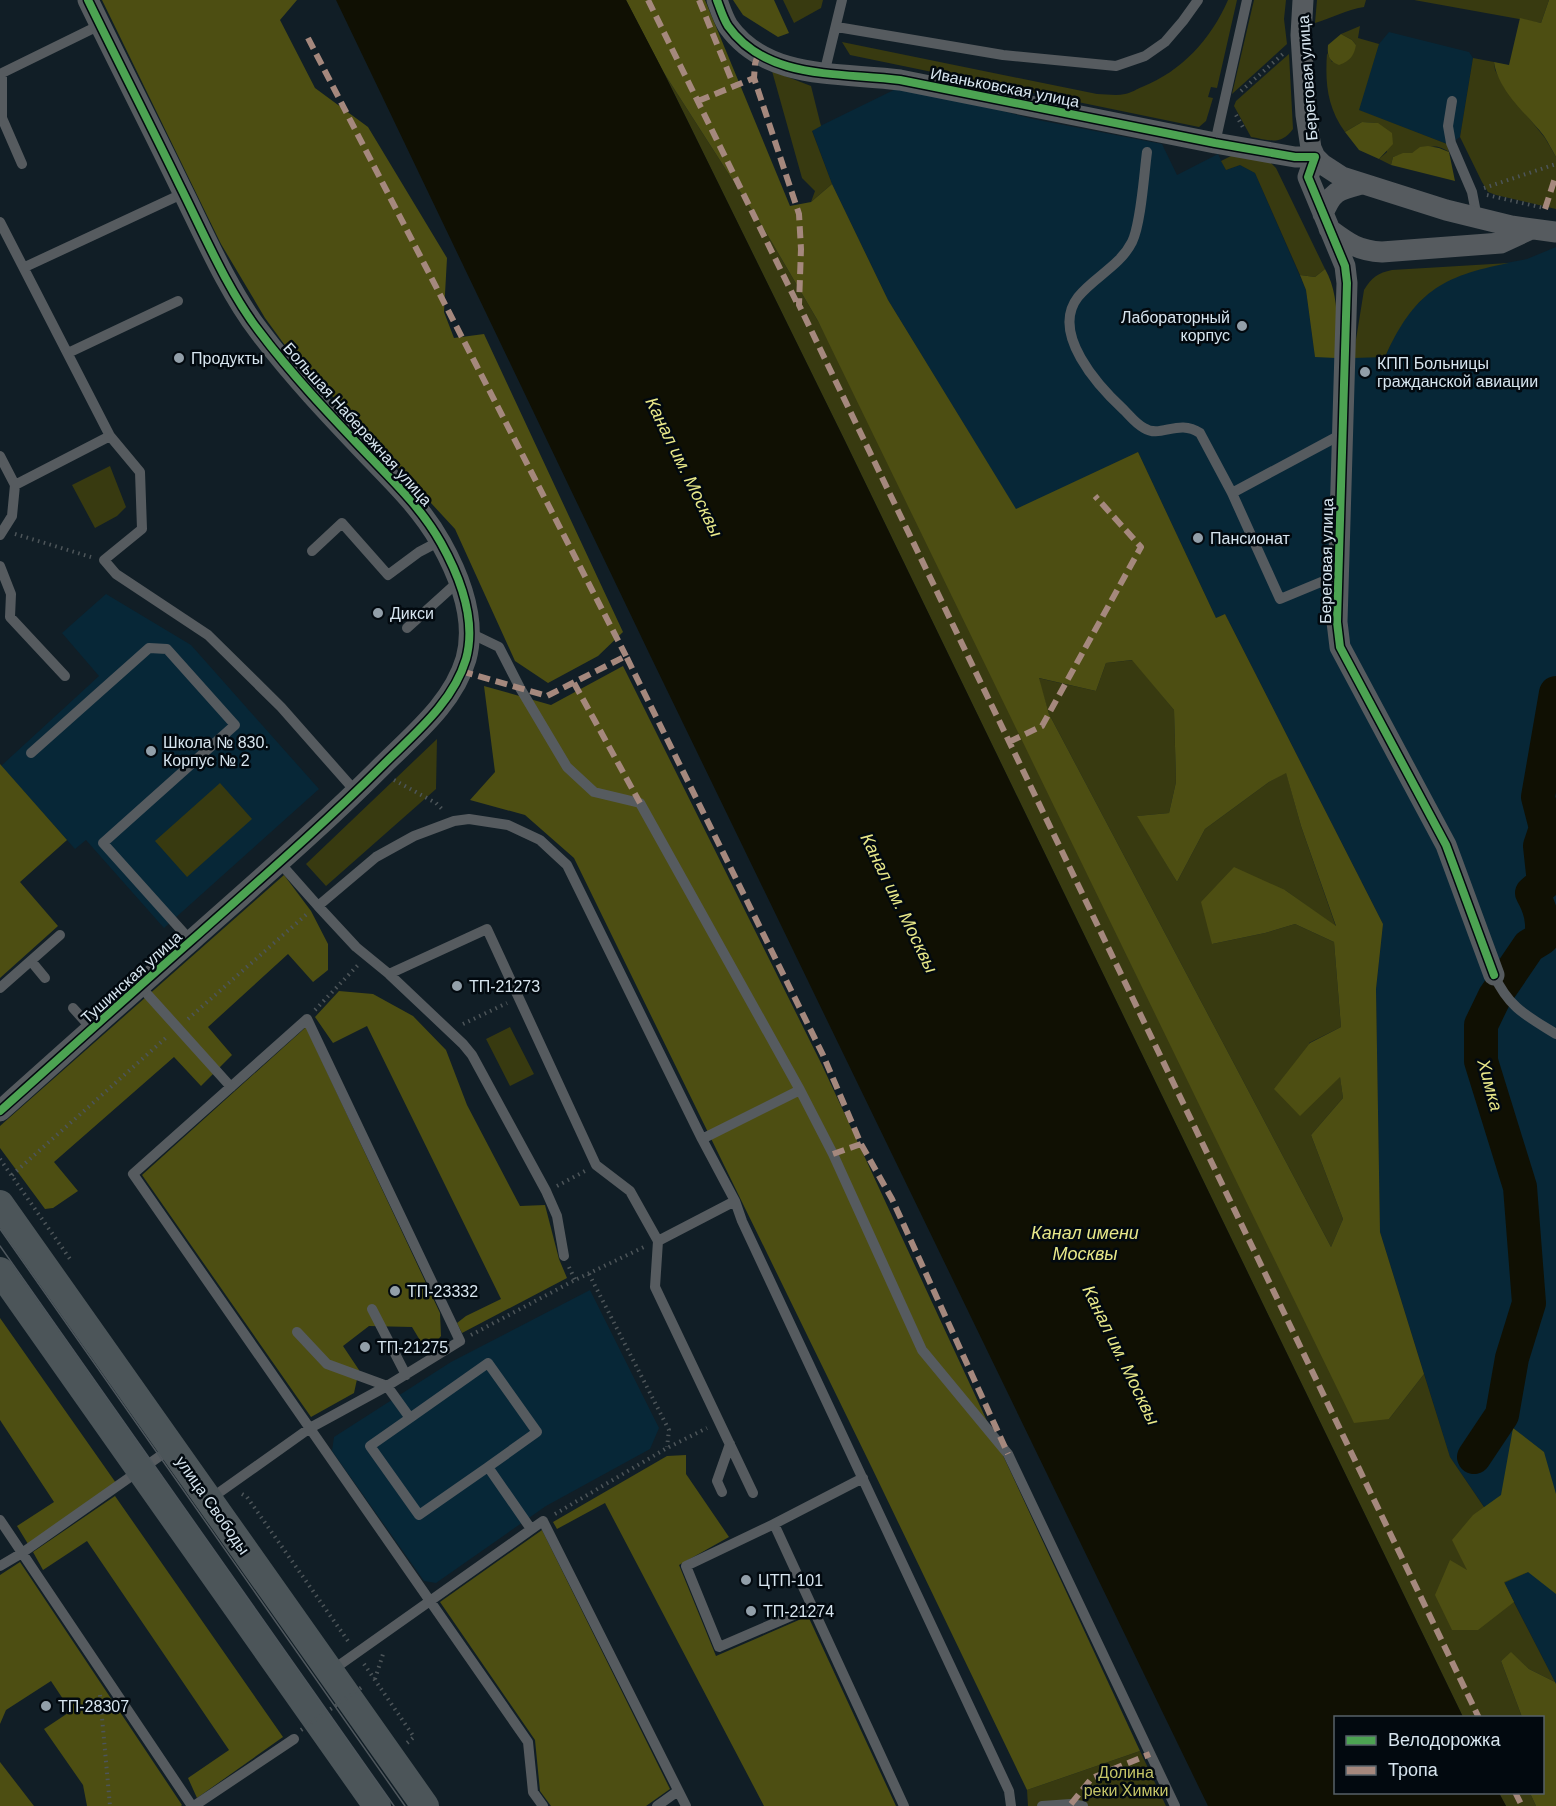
<svg xmlns="http://www.w3.org/2000/svg" width="1556" height="1806" viewBox="0 0 1556 1806" font-family="Arial,sans-serif">
<style>
.built{fill:#072737}
.green{fill:#383a10}
.forest{fill:#4d4e12;fill-rule:evenodd}
.water{fill:#101003}
.lines{fill:none;stroke-linecap:round;stroke-linejoin:round}
.river{stroke:#101003;stroke-width:34}
.path{stroke:#4d5559;stroke-width:4;stroke-dasharray:1.5 4.5;stroke-linecap:butt}
.lane{stroke:#565b5f;stroke-width:10}
.street{stroke:#565b5f;stroke-width:21}
.secondary{stroke:#4c5559;stroke-width:28}
.tram{stroke:#4f575d;stroke-width:1.5}
.path-bridge{stroke:#4d5559;stroke-width:4;stroke-dasharray:1.5 4.5;stroke-linecap:butt}
.quiet{stroke:#a5887d;stroke-width:6;stroke-dasharray:12 6;stroke-linecap:butt}
.cycleway-casing{stroke:#02090f;stroke-width:11}
.cycleway{stroke:#4ca352;stroke-width:8}
.poi-dot{fill:#929fa9;stroke:#02090f;stroke-width:2}
.labels{text-anchor:middle;stroke-width:5;stroke-linejoin:round;paint-order:stroke}
.street-label{font-size:16px;fill:#d7e5ef;stroke:#02090f}
.poi-label{font-size:16px;fill:#d7e5ef;stroke:#02090f;text-anchor:start}
.park-label{font-size:16px;fill:#c5c567;stroke:#02090f}
.water-label{font-size:18px;font-style:italic;fill:#e8e889;stroke:#02090f}
</style>
<rect width="100%" height="100%" fill="#111e26"/>
<!-- built -->
<path class="built" d="M 1389,32 L 1469,52 L 1473,58 L 1460,137 L 1451,143 L 1447,144 L 1358,110 L 1379,44 Z
M 904,85 L 1033,119 L 1162,144 L 1177,175 L 1218,154 L 1226,170 L 1240,165 L 1255,173 L 1306,290 L 1315,357 L 1385,357 L 1397,330 L 1414,307 L 1437,285 L 1474,269 L 1527,259 L 1556,247 L 1556,1684 L 1504,1582 L 1528,1571 L 1450,1457 L 1380,1232 L 1376,989 L 1383,924 L 1225,614 L 1216,618 L 1138,452 L 1016,510 L 888,300 L 832,184 L 812,130 Z
M 106,594 L 191,645 L 319,789 L 164,928 L 86,840 L 75,849 L 1,766 L 99,676 L 62,633 Z
M 590,1290 L 659,1428 L 650,1449 L 546,1506 L 436,1583 L 424,1581 L 332,1451 L 334,1437 L 451,1362 Z"/>
<!-- green -->
<path class="green" d="M 783,0 L 823,0 L 821,8 L 794,23 Z
M 1228,0 L 1237,0 L 1217,88 L 1211,87 L 1208,97 L 1213,98 L 1206,121 L 1199,127 L 850,55 L 842,42 L 1097,94 C 1106,94 1116,96 1125,94 C 1131,93 1137,89 1142,87 C 1182,71 1211,39 1228,0 Z
M 1254,0 L 1286,0 L 1284,19 L 1287,44 L 1232,94 Z
M 1317,0 L 1366,0 L 1364,7 C 1346,10 1332,18 1315,23 Z
M 1414,0 L 1549,0 L 1541,23 Z
M 1360,26 L 1358,38 L 1379,44 L 1359,110 L 1447,144 L 1449,152 C 1431,140 1427,151 1412,153 C 1404,155 1400,154 1393,157 L 1391,165 L 1379,159 L 1387,152 L 1377,123 L 1362,122 L 1345,132 C 1327,107 1325,83 1327,53 L 1332,62 L 1356,45 L 1352,40 L 1341,34 Z
M 1289,54 L 1293,129 C 1281,146 1269,140 1251,137 L 1234,106 L 1236,101 Z
M 1473,58 L 1494,62 L 1495,70 L 1504,87 L 1545,138 L 1556,157 L 1556,209 L 1496,195 L 1488,192 L 1482,182 L 1460,137 Z
M 772,71 L 811,86 L 821,126 L 812,131 L 832,184 L 811,202 L 815,191 L 802,178 Z
M 664,73 L 764,229 L 818,321 L 1389,1419 L 1424,1374 L 1450,1457 L 1528,1572 L 1504,1583 L 1555,1682 L 1529,1669 L 1511,1653 L 1501,1661 L 1522,1717 L 1463,1717 L 845,441 Z
M 1237,153 L 1269,161 L 1276,168 L 1325,269 L 1315,277 L 1300,275 L 1255,173 L 1240,165 L 1226,170 L 1221,161 Z
M 1509,263 C 1441,276 1414,293 1385,357 L 1353,358 L 1364,290 C 1372,277 1378,273 1392,270 Z
M 110,466 L 126,507 L 117,516 L 95,528 L 72,485 Z
M 1133,660 L 1174,710 L 1176,782 L 1169,813 L 1138,816 L 1177,882 L 1205,829 L 1269,782 L 1286,772 L 1301,826 L 1336,927 L 1285,890 L 1212,944 L 1265,933 L 1295,924 L 1334,942 L 1341,1027 L 1309,1043 L 1340,1076 L 1343,1098 L 1311,1135 L 1343,1219 L 1331,1247 L 1049,714 L 1038,678 L 1096,691 L 1106,663 Z
M 437,739 L 436,789 L 326,886 L 306,864 Z
M 220,783 L 252,819 L 187,877 L 155,841 Z
M 510,1027 L 534,1074 L 510,1086 L 486,1039 Z
M 1140,1751 L 1166,1806 L 1028,1806 L 1027,1790 Z
M 1499,1793 L 1530,1793 L 1536,1806 L 1506,1806 Z"/>
<!-- forest -->
<path class="forest" d="M 102,0 L 297,0 L 280,20 L 315,88 L 368,127 L 447,258 L 444,312 L 454,338 L 484,334 L 623,632 L 598,656 L 548,683 L 515,661 L 455,529 L 284,344 L 265,318 L 221,244 Z
M 626,0 L 705,0 L 790,206 L 811,202 L 832,184 L 888,300 L 1016,509 L 1138,452 L 1216,618 L 1225,614 L 1383,924 L 1376,989 L 1380,1232 L 1424,1374 L 1389,1419 L 1354,1423 L 818,321 L 764,229 L 664,73 ZM 1132,660 L 1174,710 L 1176,782 L 1169,813 L 1137,816 L 1177,882 L 1205,829 L 1269,782 L 1286,773 L 1301,826 L 1336,926 L 1285,890 L 1234,867 L 1201,902 L 1212,944 L 1265,933 L 1295,924 L 1334,942 L 1341,1027 L 1310,1043 L 1274,1089 L 1300,1116 L 1340,1077 L 1343,1098 L 1311,1135 L 1343,1219 L 1331,1247 L 1049,714 L 1039,678 L 1096,691 L 1106,663 Z
M 733,0 L 774,0 L 789,33 L 778,37 L 743,15 Z
M 1549,0 L 1556,0 L 1556,157 C 1552,150 1548,142 1544,136 C 1527,114 1498,91 1494,62 L 1509,65 L 1520,18 L 1541,23 Z
M 1341,34 L 1352,40 L 1356,45 C 1354,56 1350,61 1339,65 C 1329,61 1327,56 1328,45 Z
M 1362,122 L 1378,123 L 1392,133 L 1393,144 L 1379,159 L 1359,150 L 1345,132 Z
M 1428,146 L 1439,148 L 1449,152 L 1455,181 L 1391,165 L 1393,157 L 1403,153 L 1412,153 L 1420,147 Z
M 1325,269 C 1340,295 1337,329 1336,358 L 1315,357 L 1306,290 L 1300,275 L 1315,277 Z
M 623,666 L 822,1065 L 1140,1751 L 1027,1790 L 871,1466 L 574,858 L 525,815 L 470,800 L 495,772 L 484,686 L 551,705 Z
M 0,764 L 67,840 L 20,882 L 58,926 L 0,978 Z
M 284,875 L 311,911 L 328,944 L 328,970 L 313,982 L 288,954 L 208,1027 L 232,1055 L 201,1086 L 174,1057 L 54,1162 L 78,1191 L 53,1208 L 45,1209 L 0,1148 L 0,1126 Z
M 339,991 L 373,994 L 413,1016 L 446,1050 L 467,1105 L 520,1206 L 545,1205 L 559,1259 L 567,1278 L 462,1333 L 457,1323 L 466,1316 L 501,1299 L 367,1026 L 333,1043 L 315,1017 Z
M 306,1027 L 440,1313 L 441,1336 L 436,1342 L 424,1347 L 412,1327 L 369,1326 L 343,1346 L 359,1370 L 354,1393 L 311,1417 L 142,1175 Z
M 0,1318 L 116,1483 L 28,1544 L 17,1526 L 54,1502 L 0,1420 Z
M 1513,1428 L 1544,1452 L 1556,1494 L 1556,1594 L 1528,1572 L 1504,1582 L 1514,1602 L 1478,1630 L 1452,1630 L 1435,1595 L 1450,1560 L 1467,1570 L 1452,1540 L 1473,1515 L 1501,1495 Z
M 686,1455 L 686,1474 L 729,1537 L 679,1565 L 716,1656 L 808,1616 L 896,1806 L 764,1806 L 605,1503 L 557,1529 L 553,1522 L 667,1456 Z
M 115,1496 L 283,1737 L 197,1798 L 188,1778 L 229,1750 L 87,1541 L 43,1570 L 33,1552 Z
M 542,1530 L 670,1789 L 646,1806 L 551,1806 L 540,1791 L 535,1740 L 440,1602 Z
M 20,1562 L 182,1805 L 181,1806 L 87,1806 L 83,1785 L 44,1729 L 71,1711 L 51,1681 L 6,1710 L 0,1724 L 0,1575 Z
M 1511,1652 L 1529,1669 L 1555,1682 L 1556,1684 L 1556,1806 L 1536,1806 L 1530,1793 L 1542,1792 L 1542,1718 L 1522,1717 L 1501,1661 Z
M 0,1762 L 34,1806 L 0,1806 Z"/>
<!-- water -->
<path class="water" d="M 336,0 L 626,0 L 664,73 L 845,441 L 1463,1717 L 1336,1718 L 1336,1792 L 1499,1793 L 1506,1806 L 1208,1806 L 649,653 Z"/>
<g class="lines">
<!-- river -->
<path class="river" d="M 1474,1457 L 1502,1415 L 1512,1358 L 1529,1303 L 1520,1187 L 1481,1061 L 1481,1025 L 1495,996 L 1529,946 L 1542,938 C 1543,920 1541,909 1532,893 L 1544,883 L 1540,846 L 1546,828 L 1538,797 L 1556,693"/>
<!-- path -->
<path class="path" d="M 1241,91 L 1283,54
M 1236,115 L 1244,129
M 1484,188 L 1556,164
M 1487,195 L 1544,208
M 15,534 L 91,557
M 394,780 L 436,803 L 443,810
M 315,1010 L 358,965
M 188,1019 L 308,913
M 463,1024 L 507,1003
M 0,1159 L 70,1259
M 12,1175 L 168,1036
M 557,1186 L 585,1171
M 569,1267 L 575,1280
M 589,1274 L 669,1430 L 667,1447
M 471,1335 L 575,1280 L 644,1247
M 242,1494 L 247,1497 L 348,1641
M 555,1514 L 667,1448 L 707,1428
M 364,1664 L 414,1737 L 407,1743
M 375,1679 L 384,1651
M 100,1695 L 110,1806"/>
<!-- lane -->
<path class="lane" d="M 837,27 L 1003,55 L 1116,66 L 1145,56 L 1165,42 L 1183,21 L 1198,0
M 824,74 L 842,0
M 1452,101 L 1448,126 L 1451,143 L 1472,192 L 1477,218
M 1215,143 L 1247,0
M 1147,152 C 1144,174 1141,224 1132,242 C 1120,266 1094,277 1078,297 C 1050,333 1098,386 1124,410 C 1130,416 1136,424 1144,428 C 1161,439 1178,418 1200,433 L 1232,493
M 22,164 L 2,118 L 2,73 L 100,25
M 0,222 L 110,436 L 15,485
M 25,267 L 184,193
M 68,353 L 178,301
M 110,436 L 140,472 L 142,529 L 104,560 L 116,574 L 208,635 L 281,707 L 356,792
M 0,456 L 15,485 L 12,516 L 0,535
M 312,551 L 342,523 L 388,575 L 419,552 L 440,541
M 0,566 L 11,594 L 10,617 L 65,676
M 1338,575 L 1280,599 L 1232,493 L 1342,434
M 407,628 L 459,581
M 470,633 L 499,647 L 520,688 L 567,767 L 594,792 L 640,803 L 800,1090 L 833,1154 L 922,1350 L 1008,1454 L 1175,1806
M 31,753 L 149,648 L 167,649 L 235,725 L 103,843 L 191,941
M 280,863 L 318,906 L 376,857 L 414,836 L 454,821 L 469,819 L 508,825 L 540,840 L 567,865 L 702,1139 L 735,1201 L 742,1221 L 1009,1791 L 1011,1806
M 318,906 L 356,947 L 389,974 L 463,1044 L 472,1055 L 546,1191 L 557,1216 L 564,1256
M 31,961 L 45,978
M 389,974 L 487,929 L 596,1165 L 630,1191 L 658,1241 L 655,1287 L 753,1493
M 1494,975 C 1509,1008 1527,1016 1556,1034
M 140,986 L 231,1087
M 0,988 L 60,935
M 73,1008 L 92,1029
M 702,1139 L 800,1090
M 658,1241 L 735,1201
M 372,1309 L 406,1375
M 297,1332 L 327,1364 L 387,1386 L 410,1418 L 370,1446 L 419,1515 L 488,1467 L 531,1529
M 410,1418 L 488,1363 L 537,1432 L 488,1467
M 863,1478 L 774,1524 L 904,1806
M 722,1492 L 717,1481 L 730,1444
M 210,1499 L 310,1428 L 387,1386 L 460,1341 L 307,1019 L 133,1174 L 528,1742 L 533,1792 L 543,1806
M 0,1520 L 192,1806
M 774,1524 L 686,1566 L 719,1647 L 812,1607
M 0,1566 L 22,1553 L 170,1449
M 331,1671 L 543,1521 L 686,1806
M 194,1806 L 294,1739
M 657,1806 L 678,1791
M 1042,1806 L 1071,1804 L 1083,1806"/>
<!-- street -->
<path class="street" d="M 717,0 C 720,8 723,18 728,26 C 767,81 841,72 900,80 L 1215,143 L 1295,157 L 1315,157
M 1303,0 L 1301,35 L 1306,115 L 1311,148 L 1315,157 L 1322,164 L 1342,177 L 1446,210 L 1511,226 L 1556,232
M 1315,157 L 1308,177 L 1345,266 L 1347,283 L 1337,622 L 1340,647 L 1446,845 L 1494,975
M 1323,214 C 1332,191 1338,190 1361,184
M 1329,229 C 1348,243 1358,251 1382,252 L 1501,243 L 1531,229
M 0,1111 C 64,1054 128,996 193,939 C 257,882 322,826 383,765 C 414,734 453,703 466,659 C 477,619 460,577 441,543 C 422,509 395,483 368,455 C 330,415 292,375 259,331 C 228,291 203,232 180,186 C 150,124 118,62 88,0"/>
<!-- secondary -->
<path class="secondary" d="M 0,1204 L 425,1806
M 0,1271 L 377,1806"/>
<!-- tram -->
<path class="tram" d="M 0,1229 L 405,1806
M 0,1246 L 394,1806"/>
<!-- path-bridge -->
<path class="path-bridge" d="M 301,1730 L 362,1687"/>
<!-- quiet -->
<path class="quiet" d="M 648,0 L 797,303
M 699,0 L 734,86
M 308,38 L 626,656
M 758,54 L 755,64 L 754,78 L 799,214 L 801,249 L 799,305 L 1479,1718
M 698,101 L 754,78
M 1545,209 L 1556,175
M 461,671 L 547,696 L 626,656 L 823,1055 L 861,1144 L 892,1199 L 1008,1454
M 574,683 L 640,803
M 1009,742 L 1042,726 L 1141,547 L 1095,496
M 833,1154 L 861,1144
M 1515,1792 L 1522,1806
M 1071,1804 L 1092,1778 L 1150,1754"/>
<!-- cycleway casing -->
<g class="cycleway-casing">
<path id="cycleway" d="M 717,0 C 720,8 723,18 728,26 C 767,81 841,72 900,80 L 1215,143 L 1295,157 L 1315,157 L 1308,177 L 1345,266 L 1347,283 L 1337,622 L 1340,647 L 1446,845 L 1494,975
M 0,1111 C 64,1054 128,996 193,939 C 257,882 322,826 383,765 C 414,734 453,703 466,659 C 477,619 460,577 441,543 C 422,509 395,483 368,455 C 330,415 292,375 259,331 C 228,291 203,232 180,186 C 150,124 118,62 88,0"/>
</g>
<!-- cycleway -->
<use href="#cycleway" class="cycleway"/>
</g>
<!-- markers -->
<g class="poi-dot">
<circle cx="1242" cy="326" r="6"/>
<circle cx="179" cy="358" r="6"/>
<circle cx="1365" cy="372" r="6"/>
<circle cx="1198" cy="538" r="6"/>
<circle cx="378" cy="613" r="6"/>
<circle cx="151" cy="751" r="6"/>
<circle cx="457" cy="986" r="6"/>
<circle cx="395" cy="1291" r="6"/>
<circle cx="365" cy="1347" r="6"/>
<circle cx="746" cy="1580" r="6"/>
<circle cx="751" cy="1611" r="6"/>
<circle cx="46" cy="1706" r="6"/>
</g>
<g class="labels">
<!-- street labels -->
<g class="street-label">
<text transform="translate(1307 78) rotate(-94)" y="6">Береговая улица</text>
<text transform="translate(1005 87) rotate(11)" y="6">Иваньковская улица</text>
<text transform="translate(358 424) rotate(48)" y="6">Большая Набережная улица</text>
<text transform="translate(1326 561) rotate(-89)" y="6">Береговая улица</text>
<text transform="translate(131 977) rotate(-42)" y="6">Тушинская улица</text>
<text transform="translate(213 1505) rotate(55)" y="6">улица Свободы</text>
</g>
<!-- poi labels -->
<g class="poi-label">
<text x="1230" y="323" text-anchor="end">Лабораторный<tspan x="1230" dy="18">корпус</tspan></text>
<text x="191" y="364">Продукты</text>
<text x="1377" y="369">КПП Больницы<tspan x="1377" dy="18">гражданской авиации</tspan></text>
<text x="1210" y="544">Пансионат</text>
<text x="390" y="619">Дикси</text>
<text x="163" y="748">Школа № 830.<tspan x="163" dy="18">Корпус № 2</tspan></text>
<text x="469" y="992">ТП-21273</text>
<text x="407" y="1297">ТП-23332</text>
<text x="377" y="1353">ТП-21275</text>
<text x="758" y="1586">ЦТП-101</text>
<text x="763" y="1617">ТП-21274</text>
<text x="58" y="1712">ТП-28307</text>
</g>
<!-- park labels -->
<g class="park-label">
<text x="1126" y="1778">Долина<tspan x="1126" dy="18">реки Химки</tspan></text>
</g>
<!-- water labels -->
<g class="water-label">
<text transform="translate(684 467) rotate(64)" y="6">Канал им. Москвы</text>
<text transform="translate(899 903) rotate(64)" y="6">Канал им. Москвы</text>
<text transform="translate(1490 1085) rotate(75)" y="6">Химка</text>
<text x="1085" y="1239">Канал имени<tspan x="1085" dy="21">Москвы</tspan></text>
<text transform="translate(1121 1355) rotate(64)" y="6">Канал им. Москвы</text>
</g>
</g>
<!-- legend -->
<rect x="1334" y="1716" width="210" height="78" fill="#02090f" stroke="#576169" stroke-width="1.5"/>
<rect x="1346" y="1736" width="30" height="9" fill="#4ca352" stroke="#576169" stroke-width="1.5"/>
<text x="1388" y="1746" font-size="18" fill="#d7e5ef">Велодорожка</text>
<rect x="1346" y="1766" width="30" height="9" fill="#a5887d" stroke="#576169" stroke-width="1.5"/>
<text x="1388" y="1776" font-size="18" fill="#d7e5ef">Тропа</text>
</svg>
